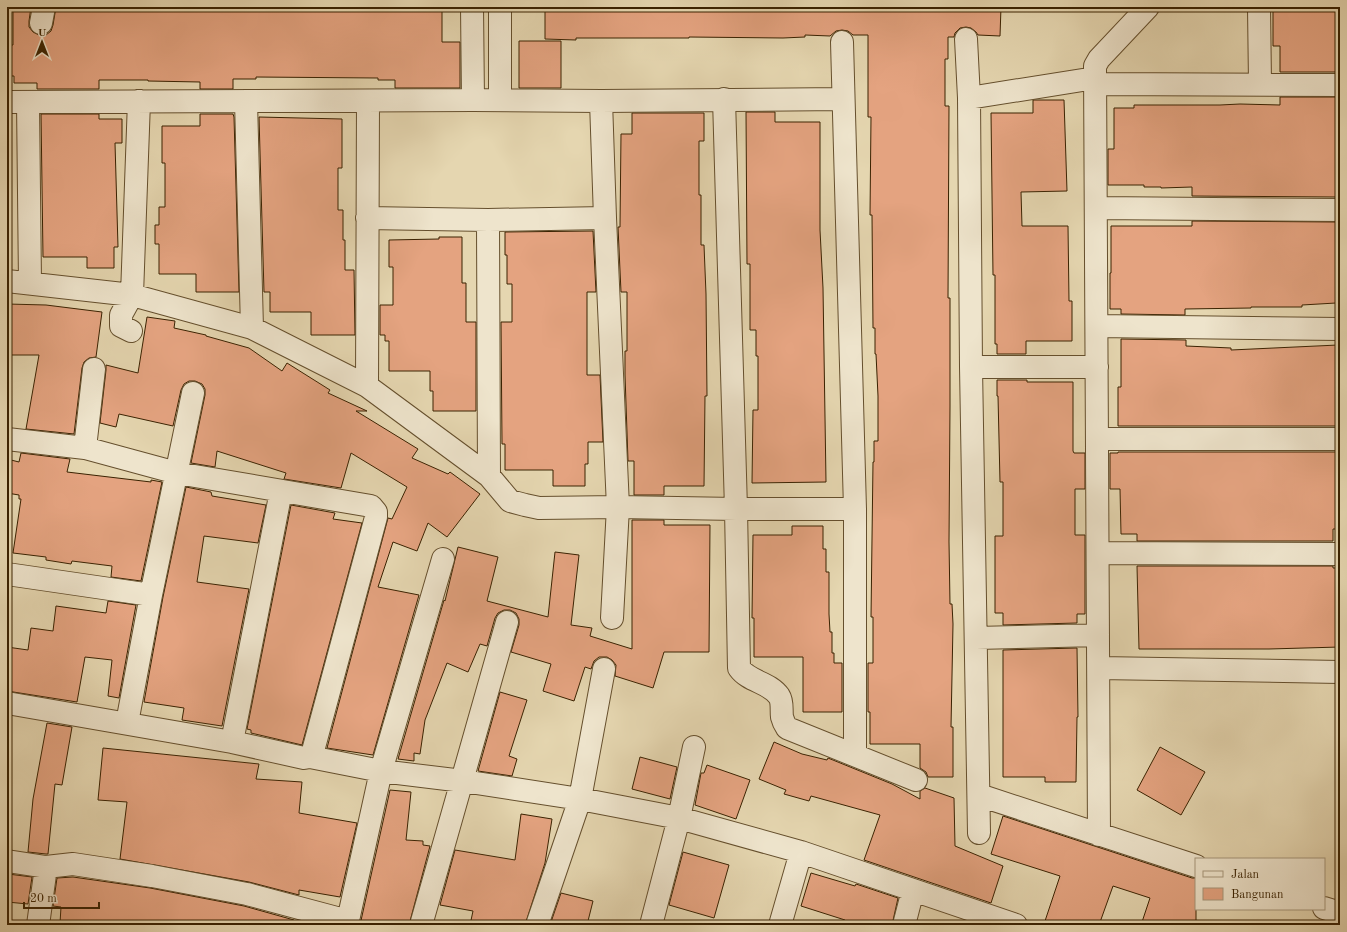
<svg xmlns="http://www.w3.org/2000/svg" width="1347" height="932" viewBox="0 0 1347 932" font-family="'Old Standard TT',serif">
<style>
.building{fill:#e4a380;stroke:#3a2201}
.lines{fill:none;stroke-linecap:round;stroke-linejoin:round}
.street-casing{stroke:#654f2d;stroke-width:24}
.street{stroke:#eee4cc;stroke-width:22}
</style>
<rect width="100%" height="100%" fill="#e5d6b0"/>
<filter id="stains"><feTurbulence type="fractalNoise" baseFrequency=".005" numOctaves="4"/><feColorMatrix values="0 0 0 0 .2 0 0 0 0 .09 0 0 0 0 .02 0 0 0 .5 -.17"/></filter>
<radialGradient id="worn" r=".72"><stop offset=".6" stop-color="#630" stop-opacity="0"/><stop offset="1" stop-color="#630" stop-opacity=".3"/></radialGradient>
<!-- building -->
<path class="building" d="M 13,7 L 31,7 L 29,21 L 29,27 L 33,32 L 39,35 L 46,35 L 51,31 L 53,25 L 56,7 L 442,7 L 442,42 L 460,42 L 460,88 L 395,88 L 395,80 L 378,80 L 378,78 L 256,77 L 256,79 L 233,79 L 233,89 L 200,89 L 200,82 L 148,81 L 148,80 L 99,80 L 99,89 L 37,89 L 37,83 L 14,83 L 14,76 L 7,76 L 7,45 L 13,45 Z
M 545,7 L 1001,7 L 1000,36 L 978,35 L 976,32 L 971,28 L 966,27 L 960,28 L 955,33 L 954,37 L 948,37 L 948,59 L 945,59 L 945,106 L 949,106 L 948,298 L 950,298 L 950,406 L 949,542 L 950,604 L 952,604 L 953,624 L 951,727 L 953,727 L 953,777 L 928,777 L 926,772 L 920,768 L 920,744 L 870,744 L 870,712 L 868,712 L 868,663 L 873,663 L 873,617 L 871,617 L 873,462 L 874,462 L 874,441 L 878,441 L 878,396 L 876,354 L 875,354 L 875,328 L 873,328 L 872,215 L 870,215 L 871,117 L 868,117 L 868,35 L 853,35 L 848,31 L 842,30 L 836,31 L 830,36 L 805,35 L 805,37 L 783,38 L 689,37 L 689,38 L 576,38 L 576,40 L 545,39 Z
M 1273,7 L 1340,7 L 1340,72 L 1280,72 L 1280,46 L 1273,46 Z
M 519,41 L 561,41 L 561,88 L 519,88 Z
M 1280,97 L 1340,97 L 1340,132 L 1336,132 L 1336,197 L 1192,196 L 1192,187 L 1161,188 L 1161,187 L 1144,187 L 1144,185 L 1108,185 L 1108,149 L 1114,149 L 1114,108 L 1134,108 L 1134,105 L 1220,105 L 1240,104 L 1280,105 Z
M 1033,100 L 1064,100 L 1067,191 L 1021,192 L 1022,226 L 1068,226 L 1069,301 L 1072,301 L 1072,341 L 1026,341 L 1026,354 L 997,354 L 997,344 L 995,344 L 995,275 L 993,275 L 991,113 L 1033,113 Z
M 746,112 L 775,112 L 775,122 L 820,122 L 820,230 L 823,288 L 826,482 L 752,483 L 753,410 L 758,410 L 758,356 L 756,356 L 756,330 L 750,330 L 750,264 L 747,264 Z
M 632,113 L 704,113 L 704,141 L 699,141 L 699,195 L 701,195 L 701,245 L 704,245 L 706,294 L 707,396 L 705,396 L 704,486 L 664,486 L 664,495 L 634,495 L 634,461 L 628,461 L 625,375 L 625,351 L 627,351 L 627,292 L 621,292 L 618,227 L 620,227 L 621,134 L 632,134 Z
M 41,114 L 99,114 L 99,119 L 122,119 L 122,143 L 115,143 L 118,247 L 114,247 L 114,268 L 87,268 L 87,257 L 43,257 Z
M 200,114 L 233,114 L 234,117 L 239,292 L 196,292 L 196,274 L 159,274 L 159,244 L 155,244 L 155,225 L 159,225 L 159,207 L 165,207 L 165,163 L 162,163 L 162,126 L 200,126 Z
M 259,117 L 342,119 L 342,168 L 338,168 L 338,210 L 343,210 L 343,240 L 345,240 L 345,270 L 354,270 L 355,335 L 311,335 L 311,312 L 270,312 L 270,292 L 264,292 Z
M 1192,221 L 1337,222 L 1337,225 L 1340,225 L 1340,300 L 1336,300 L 1336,303 L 1302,305 L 1302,307 L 1251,307 L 1251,308 L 1185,309 L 1185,315 L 1121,314 L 1121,309 L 1110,309 L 1110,273 L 1111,273 L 1111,226 L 1192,226 Z
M 593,231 L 596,292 L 587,292 L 587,375 L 600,375 L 603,442 L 588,442 L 588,464 L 585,464 L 585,486 L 553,486 L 553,470 L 505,470 L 505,444 L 502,444 L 501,322 L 512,322 L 512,284 L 507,284 L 507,255 L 505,255 L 505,232 Z
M 439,237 L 462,237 L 462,283 L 466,283 L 466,322 L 476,322 L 476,411 L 433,411 L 433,391 L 430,391 L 430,371 L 389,371 L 389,341 L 385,341 L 385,335 L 380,335 L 380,305 L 393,305 L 393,267 L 389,267 L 389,240 L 439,239 Z
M 7,304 L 46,305 L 102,312 L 96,357 L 89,358 L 84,362 L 82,368 L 74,434 L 26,429 L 39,355 L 7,355 Z
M 147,317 L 175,321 L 174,328 L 206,335 L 206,336 L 249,348 L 282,371 L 287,363 L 330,390 L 328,393 L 367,411 L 356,411 L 418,449 L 412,458 L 448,474 L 450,472 L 480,494 L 447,537 L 428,523 L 417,551 L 393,542 L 378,587 L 419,595 L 373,755 L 327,748 L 388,518 L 392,519 L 407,487 L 351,453 L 341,488 L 284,479 L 286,473 L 217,451 L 215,467 L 191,463 L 205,395 L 205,389 L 202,384 L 195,381 L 189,381 L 184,384 L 181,390 L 173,426 L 119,414 L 116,427 L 100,423 L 106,370 L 106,365 L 138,373 Z
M 1121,339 L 1186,340 L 1186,346 L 1231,348 L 1231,350 L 1338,345 L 1338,381 L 1340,381 L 1340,426 L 1118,426 L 1118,387 L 1121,387 Z
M 997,380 L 1027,380 L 1027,382 L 1073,382 L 1073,451 L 1074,453 L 1085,453 L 1085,489 L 1075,489 L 1075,535 L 1085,535 L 1085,614 L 1077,614 L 1077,623 L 1003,625 L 1003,613 L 995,613 L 995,536 L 1003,536 L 1003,482 L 1000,482 L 998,396 L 997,396 Z
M 1118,452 L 1340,452 L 1340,529 L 1333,529 L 1333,541 L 1137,541 L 1137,534 L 1121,534 L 1120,489 L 1110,489 L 1110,453 L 1118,453 Z
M 21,453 L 70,459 L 67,472 L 151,482 L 151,480 L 162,482 L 141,581 L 111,577 L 112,566 L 72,561 L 71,564 L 46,560 L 46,557 L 13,553 L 21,499 L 19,499 L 19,495 L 7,493 L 7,459 L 19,462 Z
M 186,487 L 211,492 L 212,496 L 266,505 L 258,543 L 204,536 L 197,582 L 249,589 L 222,726 L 182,720 L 184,708 L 144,702 L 163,597 Z
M 291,505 L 335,513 L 333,519 L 362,523 L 302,745 L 251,733 L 251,730 L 247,729 Z
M 632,520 L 664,520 L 664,525 L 710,525 L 709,652 L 664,652 L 653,688 L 615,676 L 616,665 L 612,660 L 607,657 L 599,657 L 594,661 L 591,669 L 585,667 L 574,701 L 543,691 L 551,664 L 511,652 L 519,625 L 519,619 L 516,613 L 510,610 L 504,610 L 498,613 L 495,618 L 487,646 L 480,644 L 468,672 L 447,663 L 425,720 L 420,754 L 414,753 L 414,761 L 398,759 L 444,600 L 445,601 L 458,547 L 498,557 L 487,601 L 548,617 L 555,552 L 579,555 L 571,625 L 592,628 L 590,636 L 632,649 Z
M 792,526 L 823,526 L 823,549 L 826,549 L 826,572 L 829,572 L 829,614 L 830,632 L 832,632 L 832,653 L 834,653 L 834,663 L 842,663 L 842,712 L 803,712 L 803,657 L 754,657 L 754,618 L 752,618 L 753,535 L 792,535 Z
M 1137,566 L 1333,566 L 1333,568 L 1340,568 L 1340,647 L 1269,649 L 1139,649 Z
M 108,601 L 136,605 L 119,698 L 108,696 L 112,660 L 85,657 L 77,702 L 7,691 L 7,647 L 28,650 L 31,628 L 53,631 L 56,606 L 106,613 Z
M 1077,648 L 1078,717 L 1077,717 L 1076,782 L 1045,782 L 1045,777 L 1003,777 L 1003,650 Z
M 500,692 L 527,700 L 509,756 L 517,759 L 512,776 L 478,771 Z
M 47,723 L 72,727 L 62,785 L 55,784 L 48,854 L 46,854 L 28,852 L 33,799 Z
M 774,742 L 802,754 L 827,760 L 828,758 L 892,784 L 920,799 L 920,791 L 925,788 L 954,798 L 955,846 L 1003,866 L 991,903 L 864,860 L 880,815 L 811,796 L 809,801 L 784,794 L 786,790 L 759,779 Z
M 1160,747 L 1205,772 L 1181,815 L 1137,790 Z
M 103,748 L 259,764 L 256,779 L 302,782 L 299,813 L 357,823 L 340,897 L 299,890 L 299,895 L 249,882 L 120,859 L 127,802 L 98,800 Z
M 640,757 L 677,767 L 670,799 L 632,789 Z
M 707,765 L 750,780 L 736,819 L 695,805 L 701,773 L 704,773 Z
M 390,790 L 411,792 L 406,840 L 423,841 L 423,845 L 430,846 L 409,925 L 360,925 Z
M 521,814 L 552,819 L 545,863 L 525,925 L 470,925 L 473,911 L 440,905 L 455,850 L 515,860 Z
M 1003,816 L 1192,878 L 1196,878 L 1196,925 L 1141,925 L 1150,898 L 1113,886 L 1099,925 L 1058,925 L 1045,921 L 1060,876 L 991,854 Z
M 683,852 L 729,865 L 714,918 L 669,905 Z
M 811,873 L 855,886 L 856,884 L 898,898 L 892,925 L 844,925 L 845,920 L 801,906 Z
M 8,874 L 32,877 L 28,904 L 7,902 Z
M 73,877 L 150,888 L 244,906 L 294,920 L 294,925 L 217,925 L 165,921 L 165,925 L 83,925 L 60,923 L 61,907 L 53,906 L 57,878 Z
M 561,893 L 593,901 L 587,925 L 550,925 Z"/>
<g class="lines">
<!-- street casing -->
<g class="street-casing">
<path id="street" d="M 472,7 L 473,100
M 500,7 L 500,100
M 1259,7 L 1260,84
M 41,23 L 44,7
M 966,39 L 969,98 L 971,367 L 979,833
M 842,42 L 855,509 L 855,755
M 1096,84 L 1340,85
M 969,98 L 1095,78
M 724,99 L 736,509 L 739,668 C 749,682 769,682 779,696 C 783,702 781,710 782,717 C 783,721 785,725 787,728 L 916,780
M 246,101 L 252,328
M 601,101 L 605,218 L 618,507 L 612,618
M 7,102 L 473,100 L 601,101 L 843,99
M 28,102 L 30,283
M 1096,208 L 1340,210
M 367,218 L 488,220 L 605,218
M 488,220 L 489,476
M 7,281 L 132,295 L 252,328 L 367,386 L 489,476 L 510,501 L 525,505 L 539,508 L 618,507 L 736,509 L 855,509
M 1097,326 L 1340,329
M 131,331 L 121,326 L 121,315 L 132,295 L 139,101
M 971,367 L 1097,367
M 367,386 L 368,101
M 7,439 L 85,448 L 177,473 L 371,506 L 376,512 L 376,517 L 313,751 L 310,757
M 1097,439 L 1340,439
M 85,448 L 94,369
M 1098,553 L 1340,554
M 7,574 L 151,595
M 976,638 L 1098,635
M 1099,668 L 1340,672
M 7,703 L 232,742 L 304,758 L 310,757 L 381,771 L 463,781 L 580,799 L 679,818 L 801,852 L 1016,925
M 127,723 L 151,595 L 193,393
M 232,742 L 281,491
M 979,795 L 1196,866
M 1099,835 L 1095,66 L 1099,59 L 1148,7
M 7,861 L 46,867 L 73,864 L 152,876 L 247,894 L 348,921
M 1324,908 L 1340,913
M 38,925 L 46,867
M 347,925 L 381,771 L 443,559
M 421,925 L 507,622
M 537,925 L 580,799 L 604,669
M 651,925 L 679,818 L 694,747
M 780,925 L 801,852
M 904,925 L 913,890"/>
</g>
<!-- street -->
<use href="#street" class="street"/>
</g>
<!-- margin -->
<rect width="1347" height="932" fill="none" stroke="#e5d6b0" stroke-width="24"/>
<rect x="8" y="8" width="1331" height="916" fill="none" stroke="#3a2201" stroke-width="2"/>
<rect x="12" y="12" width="1323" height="908" fill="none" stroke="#3a2201"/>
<!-- legend -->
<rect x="1195" y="858" width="130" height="52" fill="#eee4cc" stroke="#a6967b"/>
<rect x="1203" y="871" width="20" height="6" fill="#eee4cc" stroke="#a6967b"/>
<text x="1231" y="878" font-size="12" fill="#3a2201">Jalan</text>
<rect x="1203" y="888" width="20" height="12" fill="#e4a380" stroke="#a6967b"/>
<text x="1231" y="898" font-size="12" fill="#3a2201">Bangunan</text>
<!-- north arrow -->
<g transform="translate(42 42)" stroke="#eee4cc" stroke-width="3" paint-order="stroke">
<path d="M0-3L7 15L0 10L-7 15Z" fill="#3a2201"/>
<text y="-6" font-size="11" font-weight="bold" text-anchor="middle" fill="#3a2201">U</text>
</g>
<!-- scale -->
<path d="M24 902v6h75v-6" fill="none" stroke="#3a2201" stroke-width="2"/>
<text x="30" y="902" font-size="12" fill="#3a2201" stroke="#eee4cc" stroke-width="3" paint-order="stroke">20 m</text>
<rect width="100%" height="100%" filter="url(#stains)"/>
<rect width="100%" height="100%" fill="url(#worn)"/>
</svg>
